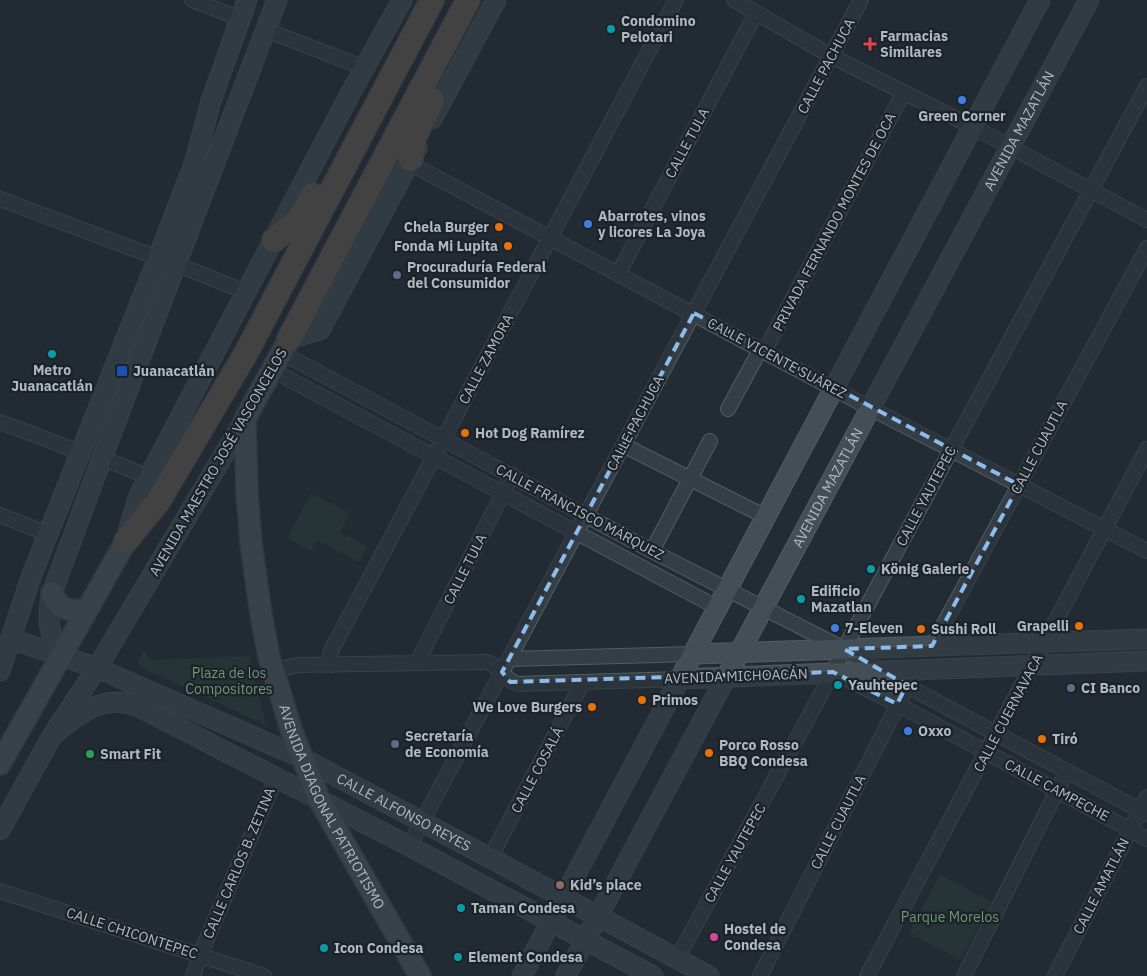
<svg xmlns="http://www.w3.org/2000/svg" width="1147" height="976" viewBox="0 0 1147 976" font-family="'IBM Plex Sans',sans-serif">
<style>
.green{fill:#2a3c3a}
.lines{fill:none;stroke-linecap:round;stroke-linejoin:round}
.street-casing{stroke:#535c63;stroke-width:16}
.secondary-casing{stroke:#535c63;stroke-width:21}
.primary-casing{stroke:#3f474f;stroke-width:24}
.highway-casing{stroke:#404950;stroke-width:26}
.street{stroke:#353e45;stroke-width:14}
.secondary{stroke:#444e57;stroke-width:19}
.primary{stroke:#535d65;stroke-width:21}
.highway{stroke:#6a5e53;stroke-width:24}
.marked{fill:none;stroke:#8dbcea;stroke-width:4;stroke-dasharray:10 6;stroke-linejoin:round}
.culture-dot{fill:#0f9aa8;stroke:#1b2329;stroke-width:2}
.health-dot{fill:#e0444e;stroke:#1b2329;stroke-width:2}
.shop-dot{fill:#3f7fe0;stroke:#1b2329;stroke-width:2}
.food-dot{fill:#e8710a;stroke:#1b2329;stroke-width:2}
.service-dot{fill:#5c6f8a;stroke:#1b2329;stroke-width:2}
.transit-dot{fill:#1a4fb4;stroke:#1b2329;stroke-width:2}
.leisure-dot{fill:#2e9e5b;stroke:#1b2329;stroke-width:2}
.education-dot{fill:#8d6e63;stroke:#1b2329;stroke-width:2}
.hotel-dot{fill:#d1479c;stroke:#1b2329;stroke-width:2}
.labels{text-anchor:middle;stroke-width:4.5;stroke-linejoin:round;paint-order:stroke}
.poi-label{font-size:14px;font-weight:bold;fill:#b0b9c2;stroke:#1b2329;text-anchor:start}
.street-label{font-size:14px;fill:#b0b9c2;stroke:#1b2329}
.park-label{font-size:14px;fill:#719575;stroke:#1b2329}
</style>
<rect width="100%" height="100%" fill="#222c34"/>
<!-- green -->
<path class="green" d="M 311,493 L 350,513 L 340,532 L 367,546 L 359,562 L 317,540 L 311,551 L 287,538 Z
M 144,650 L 148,657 L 153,660 L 249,656 L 266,725 L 140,667 L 138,661 Z
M 940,874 L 991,902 L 960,960 L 909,933 Z"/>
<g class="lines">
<!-- street casing -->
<g class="street-casing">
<path id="street" d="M 192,0 L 241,19
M 734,0 L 831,56 L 973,127 L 1147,220
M 266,30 L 365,68
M 409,163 L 870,408 L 1147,551
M 0,199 L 158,258
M 176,264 L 246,292
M 618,274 L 756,13
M 764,352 L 904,92
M 282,353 L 652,551 L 844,649 L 879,671 L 1147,814
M 272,370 L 718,608
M 728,409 L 760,350
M 0,422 L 80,452
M 623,445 L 766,517
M 102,458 L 149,477
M 0,515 L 48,534
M 652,551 L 710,441
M 932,646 L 1147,248
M 509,659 L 694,654
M 417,663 L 512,475
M 333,665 L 329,662 L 331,651 L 676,0
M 273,671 L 297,665 L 487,662 C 500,666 505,680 517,684 L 680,679
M 836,674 L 897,704 L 1147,839
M 409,846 L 861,0
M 490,858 L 583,682
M 0,891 L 264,976
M 677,959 L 833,672 L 844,649 L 1147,86
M 193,976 L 200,955 L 276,778
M 760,976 L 911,679
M 867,976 L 1147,449
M 964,976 L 1067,771
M 1055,976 L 1147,797"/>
</g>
<!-- secondary casing -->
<g class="secondary-casing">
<g id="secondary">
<path d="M 432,119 L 496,0"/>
<path d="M 289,339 L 320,330 L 417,148"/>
<path d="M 127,535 L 139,495 L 149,477 L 351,92 L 402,0"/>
<path id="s1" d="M 11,639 L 97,668 L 302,758 L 490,858 L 709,976"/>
<path d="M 694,654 L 1147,639"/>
<path d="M 60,656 C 49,632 46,619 52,593 L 102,458 L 277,0"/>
<path d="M 0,671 L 31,577 L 48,534 L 158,258 L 195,161 L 211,101 L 247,0"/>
<path d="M 680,679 L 1147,661"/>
<path d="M 52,736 C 78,715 101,693 137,706 L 409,846 L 653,976"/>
<path d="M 0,830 L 52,736 L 97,668 L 245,419"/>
<path d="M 522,976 L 1040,0"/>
<path id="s2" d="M 566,976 L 1089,0"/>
</g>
</g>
<!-- primary casing -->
<g class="primary-casing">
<g id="primary">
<path id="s3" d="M 289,339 L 245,419 L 247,493 L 251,543 L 261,614 L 269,657 L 292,732 L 320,801 L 420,976"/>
<path d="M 52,593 C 58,610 71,612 86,610"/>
<path d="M 0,764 L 126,541"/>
</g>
</g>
<!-- highway casing -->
<g class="highway-casing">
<path id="highway" d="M 411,159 L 414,138 L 432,100
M 274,240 L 299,220 L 313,195
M 289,339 L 468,0
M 126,541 L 158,502 L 246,353 L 432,0"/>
</g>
<!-- street -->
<use href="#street" class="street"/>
<!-- secondary -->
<use href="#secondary" class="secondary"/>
<!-- primary -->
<use href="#primary" class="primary"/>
<!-- highway -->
<use href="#highway" class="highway"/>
</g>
<!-- marked area -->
<path d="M0 0H1147V976H0ZM 694,313 L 1019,485 L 932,646 L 844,649 L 907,685 L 897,704 L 833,672 L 510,682 L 502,672 Z" fill="#222c34" fill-opacity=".55" fill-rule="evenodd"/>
<path class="marked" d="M 694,313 L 1019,485 L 932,646 L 844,649 L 907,685 L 897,704 L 833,672 L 510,682 L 502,672 Z"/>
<!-- markers -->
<g class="culture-dot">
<circle cx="611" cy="29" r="5"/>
<circle cx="52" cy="354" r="5"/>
<circle cx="871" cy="569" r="5"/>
<circle cx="801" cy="599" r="5"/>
<circle cx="838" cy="685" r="5"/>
<circle cx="461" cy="908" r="5"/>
<circle cx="324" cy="948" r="5"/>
<circle cx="458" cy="957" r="5"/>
</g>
<path class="health-dot" d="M867.5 36.5h5v5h5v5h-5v5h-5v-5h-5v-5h5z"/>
<g class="shop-dot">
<circle cx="962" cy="100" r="5"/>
<circle cx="588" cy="224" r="5"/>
<circle cx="835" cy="628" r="5"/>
<circle cx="908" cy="731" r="5"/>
</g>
<g class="food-dot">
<circle cx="499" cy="227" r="5"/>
<circle cx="508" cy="246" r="5"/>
<circle cx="465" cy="433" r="5"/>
<circle cx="1079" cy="626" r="5"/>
<circle cx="921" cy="629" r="5"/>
<circle cx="642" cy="700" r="5"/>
<circle cx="592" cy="707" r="5"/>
<circle cx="1042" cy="739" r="5"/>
<circle cx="709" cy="753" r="5"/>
</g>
<g class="service-dot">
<circle cx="397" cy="275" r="5"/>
<circle cx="1071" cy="688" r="5"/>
<circle cx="395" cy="744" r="5"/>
</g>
<rect class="transit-dot" x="116" y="365" width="12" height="12" rx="2.5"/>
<circle class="leisure-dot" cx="90" cy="754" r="5"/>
<circle class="education-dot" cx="560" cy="885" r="5"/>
<circle class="hotel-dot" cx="714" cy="937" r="5"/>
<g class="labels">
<!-- poi labels -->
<g class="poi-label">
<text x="621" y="26">Condomino<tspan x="621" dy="16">Pelotari</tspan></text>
<text x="880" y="41">Farmacias<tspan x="880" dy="16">Similares</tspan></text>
<text x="962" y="121" text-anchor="middle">Green Corner</text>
<text x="598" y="221">Abarrotes, vinos<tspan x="598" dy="16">y licores La Joya</tspan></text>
<text x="489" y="232" text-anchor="end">Chela Burger</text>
<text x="498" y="251" text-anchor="end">Fonda Mi Lupita</text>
<text x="407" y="272">Procuraduría Federal<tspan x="407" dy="16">del Consumidor</tspan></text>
<text x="52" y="375" text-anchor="middle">Metro<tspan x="52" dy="16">Juanacatlán</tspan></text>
<text x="133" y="376">Juanacatlán</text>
<text x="475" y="438">Hot Dog Ramírez</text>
<text x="881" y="574">König Galerie</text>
<text x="811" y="596">Edificio<tspan x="811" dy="16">Mazatlan</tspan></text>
<text x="1069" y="631" text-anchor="end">Grapelli</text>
<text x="845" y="633">7-Eleven</text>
<text x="931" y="634">Sushi Roll</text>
<text x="848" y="690">Yauhtepec</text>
<text x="1081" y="693">CI Banco</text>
<text x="652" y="705">Primos</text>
<text x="582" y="712" text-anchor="end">We Love Burgers</text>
<text x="918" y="736">Oxxo</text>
<text x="405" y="741">Secretaría<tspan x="405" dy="16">de Economía</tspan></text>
<text x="1052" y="744">Tiró</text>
<text x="719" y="750">Porco Rosso<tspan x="719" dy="16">BBQ Condesa</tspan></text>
<text x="100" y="759">Smart Fit</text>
<text x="570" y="890">Kid’s place</text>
<text x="471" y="913">Taman Condesa</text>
<text x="724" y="934">Hostel de<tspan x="724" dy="16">Condesa</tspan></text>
<text x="334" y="953">Icon Condesa</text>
<text x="468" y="962">Element Condesa</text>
</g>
<!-- street labels -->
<g class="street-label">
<text transform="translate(826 66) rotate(-62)" y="5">CALLE PACHUCA</text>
<text dy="5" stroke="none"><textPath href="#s2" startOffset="959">AVENIDA MAZATLÁN</textPath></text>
<text transform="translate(687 143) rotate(-62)" y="5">CALLE TULA</text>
<text transform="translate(834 222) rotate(-62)" y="5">PRIVADA FERNANDO MONTES DE OCA</text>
<text transform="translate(777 358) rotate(28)" y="5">CALLE VICENTE SUÁREZ</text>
<text transform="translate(486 359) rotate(-62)" y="5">CALLE ZAMORA</text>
<text transform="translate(635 423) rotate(-62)" y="5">CALLE PACHUCA</text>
<text transform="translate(1039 447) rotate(-62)" y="5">CALLE CUAUTLA</text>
<text transform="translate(218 462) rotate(-60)" y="5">AVENIDA MAESTRO JOSÉ VASCONCELOS</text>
<text dy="5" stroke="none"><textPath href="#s2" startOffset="554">AVENIDA MAZATLÁN</textPath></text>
<text transform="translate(926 496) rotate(-62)" y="5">CALLE YAUTEPEC</text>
<text transform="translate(580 512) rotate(28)" y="5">CALLE FRANCISCO MÁRQUEZ</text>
<text transform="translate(465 569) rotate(-63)" y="5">CALLE TULA</text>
<text transform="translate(736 676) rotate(-2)" y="5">AVENIDA MICHOACÁN</text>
<text transform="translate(1008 713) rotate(-62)" y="5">CALLE CUERNAVACA</text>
<text transform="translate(537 770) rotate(-62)" y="5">CALLE COSALÁ</text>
<text transform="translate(1057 790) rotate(28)" y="5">CALLE CAMPECHE</text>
<text dy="5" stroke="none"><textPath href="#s3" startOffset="494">AVENIDA DIAGONAL PATRIOTISMO</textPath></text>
<text dy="5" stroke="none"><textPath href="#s1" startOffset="430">CALLE ALFONSO REYES</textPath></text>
<text transform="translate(838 822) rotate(-63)" y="5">CALLE CUAUTLA</text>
<text transform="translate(735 853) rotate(-61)" y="5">CALLE YAUTEPEC</text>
<text transform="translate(239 863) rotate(-67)" y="5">CALLE CARLOS B. ZETINA</text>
<text transform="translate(1101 886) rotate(-63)" y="5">CALLE AMATLÁN</text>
<text transform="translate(132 933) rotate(18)" y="5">CALLE CHICONTEPEC</text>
</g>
<!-- park labels -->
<g class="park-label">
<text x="229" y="678">Plaza de los<tspan x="229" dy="16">Compositores</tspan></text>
<text x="950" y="922">Parque Morelos</text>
</g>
</g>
</svg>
